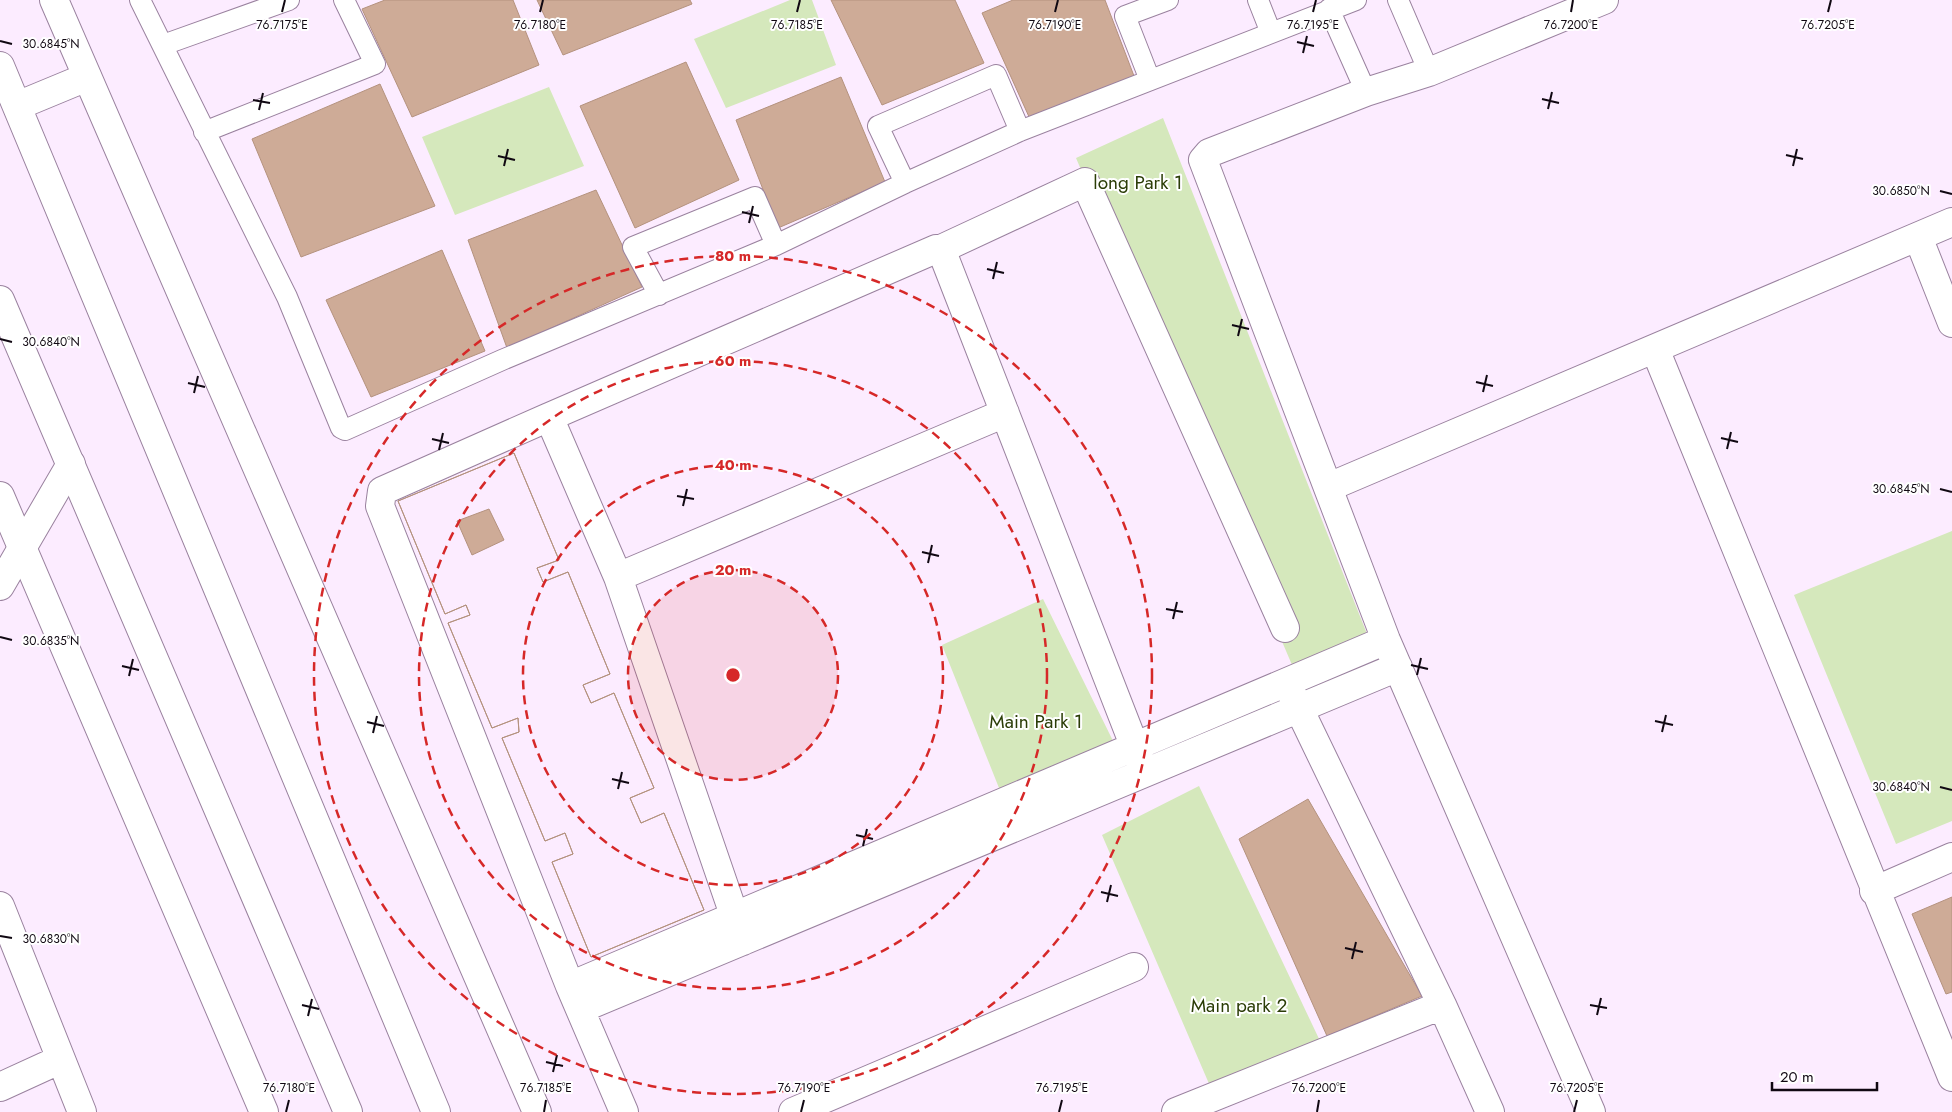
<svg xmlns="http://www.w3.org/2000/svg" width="1952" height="1112" viewBox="0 0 1952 1112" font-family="Jost,sans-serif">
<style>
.green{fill:#d5e8bc}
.building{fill:#ceab97;stroke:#b4927e;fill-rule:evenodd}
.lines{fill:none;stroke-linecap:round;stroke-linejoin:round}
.lane-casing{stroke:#9a829f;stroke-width:22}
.street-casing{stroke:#9a829f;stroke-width:30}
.secondary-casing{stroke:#9a829f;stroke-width:30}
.primary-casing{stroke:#9a829f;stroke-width:30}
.lane{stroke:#fff;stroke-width:20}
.street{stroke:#fff;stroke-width:28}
.secondary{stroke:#fff;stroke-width:28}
.primary{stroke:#fff;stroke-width:28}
.ticks{fill:none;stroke:#100812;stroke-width:2}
.ring{fill:none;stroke:#d62828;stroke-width:2.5;stroke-dasharray:9 6}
.labels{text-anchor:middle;stroke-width:4;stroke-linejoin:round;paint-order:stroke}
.park-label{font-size:19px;fill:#2b3d07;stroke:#fff}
.ticks-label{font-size:12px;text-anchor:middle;fill:#100812;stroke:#fff;stroke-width:4;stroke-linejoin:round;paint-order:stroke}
.centre{fill:#d62828;stroke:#fff;stroke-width:2.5}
.ring-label{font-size:15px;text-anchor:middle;font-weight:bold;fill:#d62828;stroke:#fff;stroke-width:4;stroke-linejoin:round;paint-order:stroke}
</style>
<rect width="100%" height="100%" fill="#fcecff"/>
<!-- green -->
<path class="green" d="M 790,0 L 812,0 L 836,65 L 726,108 L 694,39 Z
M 549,87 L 584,166 L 455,215 L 422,137 Z
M 1163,118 L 1369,639 L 1295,672 L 1076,158 Z
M 1952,531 L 1952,821 L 1896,844 L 1794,595 Z
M 1043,599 L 1117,749 L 1005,803 L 942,645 Z
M 1199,786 L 1321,1043 L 1210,1086 L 1102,835 Z"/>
<!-- building -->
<path class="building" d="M 385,0 L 513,0 L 539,65 L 412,117 L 362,9 Z
M 537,0 L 690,0 L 692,4 L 563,55 Z
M 831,0 L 955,0 L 984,63 L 882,105 Z
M 1013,0 L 1105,0 L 1134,76 L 1030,119 L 982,13 Z
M 686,62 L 739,180 L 635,228 L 580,106 Z
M 841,77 L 885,182 L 778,228 L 736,120 Z
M 380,84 L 435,206 L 301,257 L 252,139 Z
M 596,190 L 642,287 L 507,348 L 468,240 Z
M 442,250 L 485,351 L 371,397 L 326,300 Z
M 514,453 L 559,560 L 537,568 L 543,582 L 568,572 L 610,674 L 583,685 L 591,703 L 614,693 L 654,788 L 630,798 L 641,823 L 664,813 L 704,910 L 591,957 L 552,862 L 573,854 L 565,833 L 545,841 L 502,738 L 519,732 L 518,718 L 492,728 L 448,623 L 470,615 L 466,605 L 445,614 L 398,501 ZM 489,509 L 504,540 L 472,555 L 457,521 Z
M 514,453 L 559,560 L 537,568 L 543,582 L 568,572 L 610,674 L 583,685 L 591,703 L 614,693 L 654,788 L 630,798 L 641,823 L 664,813 L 704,910 L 591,957 L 552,862 L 573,854 L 565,833 L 545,841 L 502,738 L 519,732 L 518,718 L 492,728 L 448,623 L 470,615 L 466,605 L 445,614 L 398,501 Z
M 1308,799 L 1422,996 L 1327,1036 L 1239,839 Z
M 1952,897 L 1952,992 L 1946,994 L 1912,914 Z"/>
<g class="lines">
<!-- lane casing -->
<g class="lane-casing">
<path id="lane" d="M 140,0 L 287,297 L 341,428 L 345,430 L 502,360 L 776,245 L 905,183 L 1020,131 L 1356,0
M 1258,0 L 1271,33
M 1398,0 L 1429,72
M 1329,9 L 1366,92
M 163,45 L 289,0
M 1150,80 L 1125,16 L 1168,0
M 204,132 L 375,64 L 344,0
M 905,183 L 878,126 L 996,75 L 1020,131
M 659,295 L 633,247 L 755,197 L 776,245"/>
</g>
<!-- street casing -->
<g class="street-casing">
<path id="street" d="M 1918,237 L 1952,323
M 941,249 L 1141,763
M 1655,349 L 1952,1077
M 549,417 L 382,491 L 380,506 L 570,986 L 624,1112
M 1329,487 L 1952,222
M 618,577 L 1005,413
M 0,586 L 71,464
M 1874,891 L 1952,857
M 0,906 L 82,1112
M 743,941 L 618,577 L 549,417 L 936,249 L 941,249 L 1085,182 L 1285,628
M 570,986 L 1386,640
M 1442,1005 L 1490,1112
M 580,1009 L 1398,667
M 0,1087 L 59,1060
M 793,1112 L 1134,967
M 1176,1112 L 1442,1005 L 1291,692
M 1591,1112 L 1386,640 L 1203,160 L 1209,153 L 1366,92 L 1429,72 L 1604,0"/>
</g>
<!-- secondary casing -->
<g class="secondary-casing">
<path id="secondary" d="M 54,0 L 537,1112
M 0,496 L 264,1112"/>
</g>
<!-- primary casing -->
<g class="primary-casing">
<path id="primary" d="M 0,66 L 436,1112
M 17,106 L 87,77
M 0,300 L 348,1112"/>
</g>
<!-- lane -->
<use href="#lane" class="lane"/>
<!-- street -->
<use href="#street" class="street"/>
<!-- secondary -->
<use href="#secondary" class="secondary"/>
<!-- primary -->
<use href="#primary" class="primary"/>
</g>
<!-- ticks -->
<path class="ticks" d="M 282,12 L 285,0M 540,12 L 543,0M 797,12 L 800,0M 1055,12 L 1058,0M 1313,12 L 1316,0M 1571,12 L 1573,0M 1828,12 L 1831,0M 0,41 L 12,44M 1297,42 L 1314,46M 1303,53 L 1307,36M 1542,99 L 1559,103M 253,100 L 270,103M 1548,109 L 1552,92M 259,110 L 263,93M 1786,155 L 1803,159M 498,156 L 515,160M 504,166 L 508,149M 1793,166 L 1797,149M 1940,191 L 1952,194M 742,212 L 759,216M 749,223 L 753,206M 987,269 L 1004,273M 993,279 L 997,262M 1232,325 L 1249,329M 1238,336 L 1242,319M 0,339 L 12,342M 1476,382 L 1493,386M 188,383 L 205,387M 1483,392 L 1487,375M 194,393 L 198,376M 1721,438 L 1738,442M 432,439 L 449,443M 1727,449 L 1731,432M 439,450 L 443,433M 1940,489 L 1952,492M 677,496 L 694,499M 683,506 L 687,489M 922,552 L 939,556M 928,563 L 932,545M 1166,609 L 1183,612M 1173,619 L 1177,602M 0,637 L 12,640M 1411,665 L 1428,669M 122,666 L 139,670M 1417,675 L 1421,658M 129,676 L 133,659M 1655,721 L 1673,725M 367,722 L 384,726M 1662,732 L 1666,715M 373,733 L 377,716M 612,779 L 629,783M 1940,787 L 1952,790M 618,789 L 622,772M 856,835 L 873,839M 863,846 L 867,829M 1101,892 L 1118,896M 1107,902 L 1111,885M 0,936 L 12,938M 1345,948 L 1363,952M 1352,959 L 1356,942M 302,1005 L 319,1009M 1590,1005 L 1607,1008M 1597,1015 L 1601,998M 308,1016 L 312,999M 546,1062 L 563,1066M 553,1072 L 557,1055M 286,1112 L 289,1100M 544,1112 L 546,1100M 801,1112 L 804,1100M 1059,1112 L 1062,1100M 1317,1112 L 1319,1100M 1574,1112 L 1577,1100"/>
<!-- distance rings -->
<circle cx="733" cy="675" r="105" fill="#d62828" fill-opacity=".12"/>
<g class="ring">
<circle cx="733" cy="675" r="105"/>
<circle cx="733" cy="675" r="210"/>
<circle cx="733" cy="675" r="314"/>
<circle cx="733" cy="675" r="419"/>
</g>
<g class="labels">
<!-- park labels -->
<g class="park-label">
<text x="1138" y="189">long Park 1</text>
<text x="1036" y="728">Main Park 1</text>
<text x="1239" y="1012">Main park 2</text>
</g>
</g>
<g class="ticks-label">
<text x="282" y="29">76.7175°E</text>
<text x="540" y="29">76.7180°E</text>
<text x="797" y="29">76.7185°E</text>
<text x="1313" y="29">76.7195°E</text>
<text x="1055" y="29">76.7190°E</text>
<text x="1571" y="29">76.7200°E</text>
<text x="1828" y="29">76.7205°E</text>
<text x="51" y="48">30.6845°N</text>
<text x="1901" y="195">30.6850°N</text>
<text x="51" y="346">30.6840°N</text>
<text x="1901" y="493">30.6845°N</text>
<text x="51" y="645">30.6835°N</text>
<text x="1901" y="791">30.6840°N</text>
<text x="51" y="943">30.6830°N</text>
<text x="289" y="1092">76.7180°E</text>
<text x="546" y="1092">76.7185°E</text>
<text x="804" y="1092">76.7190°E</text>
<text x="1062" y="1092">76.7195°E</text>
<text x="1319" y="1092">76.7200°E</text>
<text x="1577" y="1092">76.7205°E</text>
</g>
<circle cx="733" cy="675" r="8" class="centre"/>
<g class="ring-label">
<text x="733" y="261">80 m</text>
<text x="733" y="366">60 m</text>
<text x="733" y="470">40 m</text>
<text x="733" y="575">20 m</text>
</g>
<!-- scale -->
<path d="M1772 1082v8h105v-8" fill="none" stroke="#100812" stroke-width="2.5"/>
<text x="1780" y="1082" font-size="15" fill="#100812" stroke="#ffffff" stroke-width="4" paint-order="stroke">20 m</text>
</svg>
